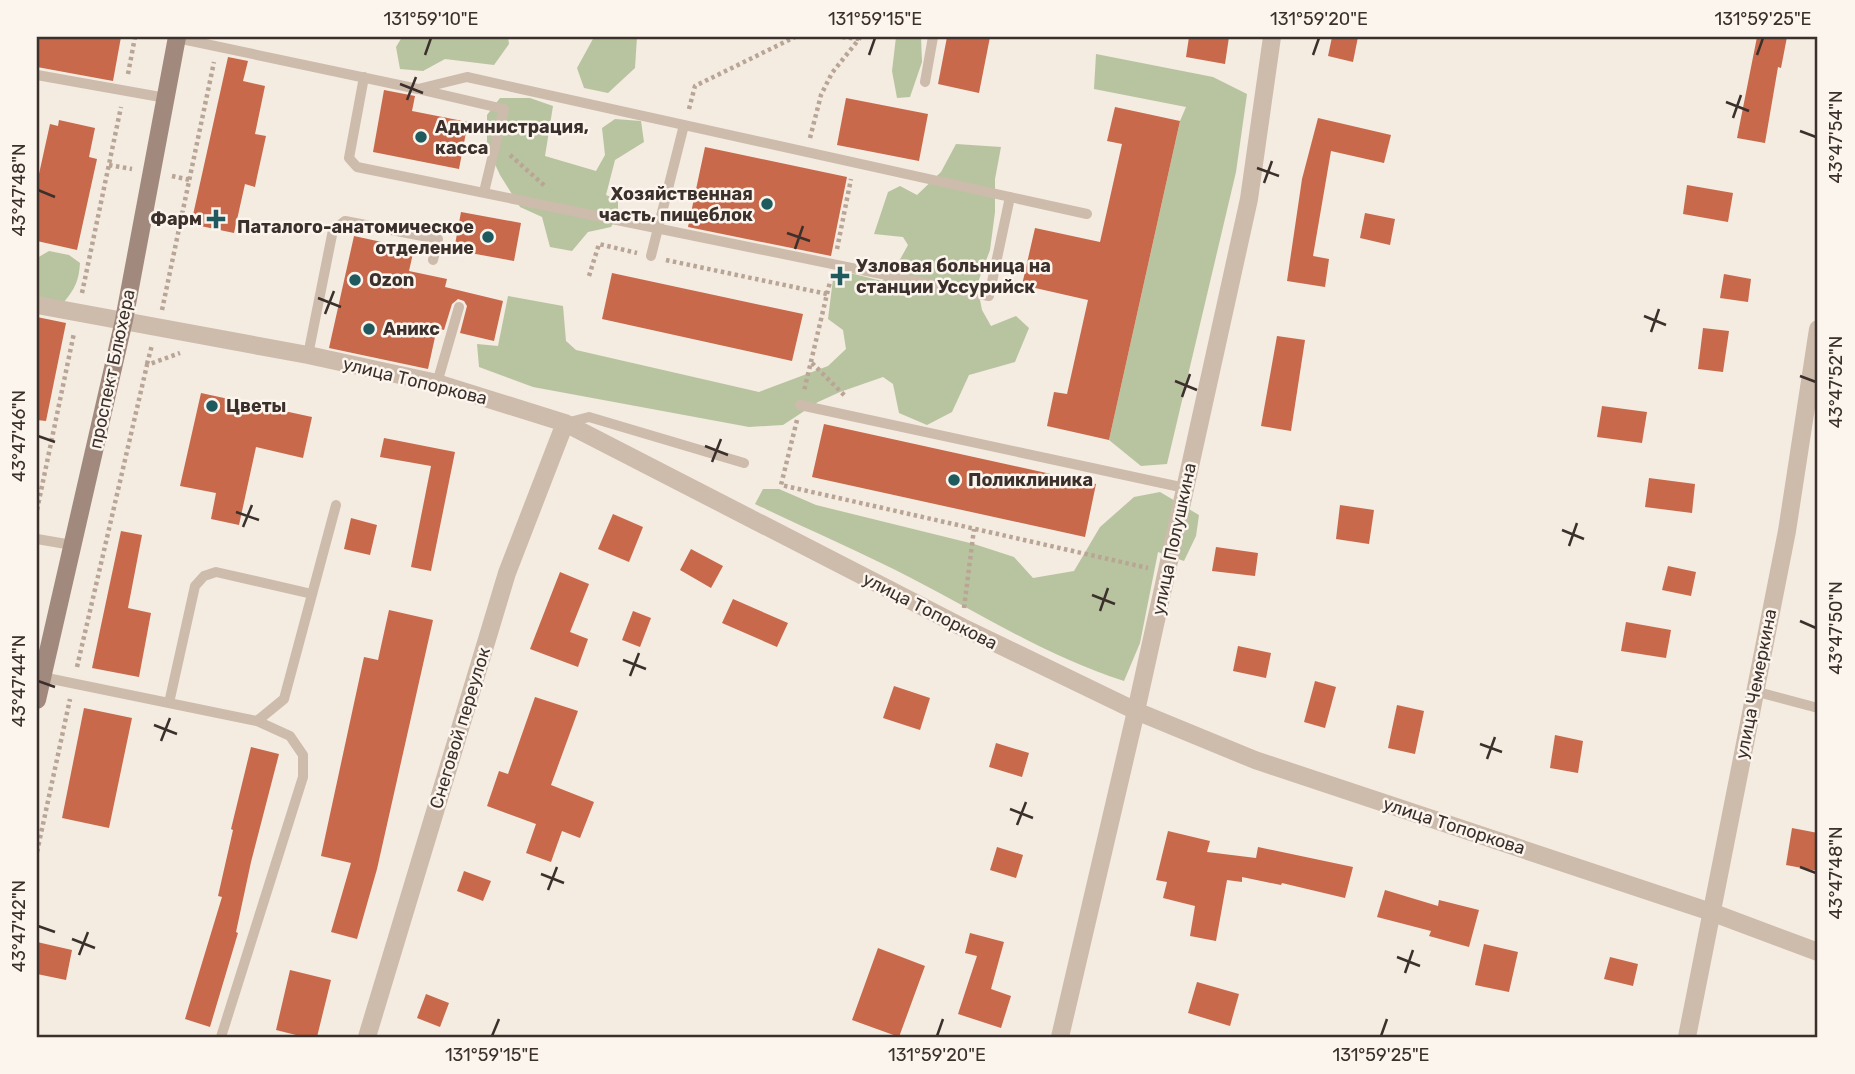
<svg xmlns="http://www.w3.org/2000/svg" width="1855" height="1074" viewBox="0 0 1855 1074" font-family="Rubik,sans-serif">
<style>
.green{fill:#b8c4a0}
.building{fill:#c8694b}
.lines{fill:none;stroke-linecap:round;stroke-linejoin:round}
.path{stroke:#b9a596;stroke-width:4.5;stroke-dasharray:3.5 3.5;stroke-linecap:butt}
.service{stroke:#cdbbac;stroke-width:10}
.minor{stroke:#cdbbac;stroke-width:18}
.secondary{stroke:#a18a7d;stroke-width:18}
.ticks{fill:none;stroke:#3b302b;stroke-width:2.5}
.poi-dot{fill:#1f5a5e;stroke:#fbf5ee;stroke-width:2.5}
.labels{text-anchor:middle;stroke-width:5;stroke-linejoin:round;paint-order:stroke}
.poi-label{font-size:18px;font-weight:bold;fill:#3b302b;stroke:#fbf5ee;text-anchor:start}
.street-label{font-size:18px;fill:#3b302b;stroke:#fbf5ee}
.neatline{fill:none;stroke:#3b302b;stroke-width:2.5}
.ticks-label{font-size:18px;text-anchor:middle;fill:#3b302b}
</style>
<rect width="100%" height="100%" fill="#f4ebe1"/>
<!-- green -->
<path class="green" d="M 402,37 L 508,37 L 509,44 L 494,65 L 445,59 L 423,71 L 400,69 L 396,47 Z
M 594,37 L 637,37 L 635,68 L 608,93 L 584,88 L 577,68 Z
M 896,37 L 921,37 L 922,62 L 910,97 L 897,98 L 892,71 Z
M 1096,54 L 1213,77 L 1247,94 L 1236,172 L 1167,464 L 1141,466 L 1109,440 L 1180,121 L 1186,107 L 1094,89 Z
M 500,98 L 530,98 L 553,106 L 545,156 L 596,171 L 605,155 L 602,128 L 615,119 L 641,121 L 644,142 L 615,160 L 606,195 L 618,200 L 618,215 L 611,227 L 588,232 L 572,251 L 550,247 L 542,217 L 520,207 L 500,175 L 487,147 L 487,115 Z
M 956,144 L 1001,147 L 995,179 L 995,212 L 990,250 L 977,285 L 982,310 L 991,326 L 1016,316 L 1029,328 L 1015,362 L 969,375 L 952,412 L 927,425 L 899,413 L 893,384 L 883,377 L 840,392 L 818,402 L 783,425 L 749,427 L 533,387 L 479,367 L 477,344 L 498,346 L 508,296 L 563,306 L 566,341 L 576,350 L 759,392 L 828,366 L 846,349 L 843,330 L 828,319 L 833,279 L 842,271 L 882,281 L 897,265 L 908,245 L 903,237 L 874,234 L 888,192 L 900,186 L 917,195 L 941,172 Z
M 49,251 L 69,255 L 80,263 C 79,280 75,289 64,302 L 37,297 L 37,258 Z
M 763,489 L 779,489 L 816,505 L 974,544 L 1014,557 L 1033,578 L 1074,571 L 1100,527 L 1134,497 L 1160,492 L 1199,515 L 1196,536 L 1184,561 L 1158,552 L 1140,643 L 1124,681 C 1048,657 983,615 913,579 C 861,552 807,529 755,504 Z"/>
<!-- building -->
<path class="building" d="M 37,37 L 121,37 L 113,81 L 37,67 Z
M 947,37 L 990,37 L 979,93 L 938,84 Z
M 1189,37 L 1229,37 L 1225,64 L 1186,57 Z
M 1332,37 L 1358,37 L 1353,62 L 1328,56 Z
M 1757,37 L 1787,37 L 1781,68 L 1778,67 L 1765,143 L 1737,138 Z
M 228,57 L 248,61 L 243,81 L 265,86 L 255,134 L 266,136 L 257,177 L 255,187 L 245,184 L 234,233 L 191,224 Z
M 384,90 L 415,96 L 412,111 L 468,122 L 459,169 L 373,152 Z
M 846,98 L 928,114 L 919,161 L 837,145 Z
M 1115,107 L 1180,121 L 1109,440 L 1047,426 L 1054,392 L 1067,394 L 1088,300 L 1022,285 L 1035,228 L 1100,242 L 1122,144 L 1107,141 Z
M 1318,118 L 1391,135 L 1384,163 L 1331,151 L 1313,256 L 1329,259 L 1325,287 L 1287,281 L 1302,179 Z
M 59,120 L 95,128 L 89,157 L 97,159 L 77,250 L 37,241 L 37,183 L 50,124 L 58,126 Z
M 705,147 L 847,177 L 831,256 L 688,227 Z
M 1687,185 L 1733,193 L 1728,222 L 1683,214 Z
M 461,212 L 521,223 L 514,261 L 454,250 Z
M 1365,213 L 1395,219 L 1390,245 L 1360,238 Z
M 354,236 L 414,249 L 409,271 L 447,279 L 445,287 L 503,301 L 494,341 L 460,333 L 467,306 L 464,301 L 458,299 L 452,304 L 444,330 L 437,328 L 428,369 L 329,348 Z
M 612,273 L 803,314 L 792,361 L 602,319 Z
M 1724,274 L 1751,279 L 1748,302 L 1720,298 Z
M 37,317 L 66,323 L 46,421 L 37,420 Z
M 1703,328 L 1729,331 L 1723,372 L 1698,369 Z
M 1277,336 L 1305,340 L 1291,431 L 1261,426 Z
M 201,393 L 312,417 L 303,458 L 256,447 L 239,525 L 211,519 L 216,493 L 180,486 Z
M 1602,406 L 1647,412 L 1642,443 L 1597,437 Z
M 824,424 L 1096,484 L 1085,537 L 812,477 Z
M 384,438 L 455,452 L 431,571 L 411,567 L 431,466 L 380,457 Z
M 1649,478 L 1695,484 L 1692,513 L 1645,507 Z
M 1340,505 L 1374,510 L 1369,544 L 1336,539 Z
M 613,514 L 643,527 L 629,562 L 598,549 Z
M 351,518 L 377,525 L 370,555 L 344,549 Z
M 121,531 L 142,535 L 128,608 L 151,613 L 139,677 L 92,668 Z
M 1216,547 L 1258,553 L 1255,576 L 1212,571 Z
M 691,549 L 723,566 L 711,588 L 680,570 Z
M 1668,566 L 1696,572 L 1691,596 L 1662,590 Z
M 560,572 L 589,584 L 570,632 L 588,639 L 578,667 L 530,649 Z
M 733,599 L 788,623 L 777,647 L 722,623 Z
M 389,610 L 433,620 L 377,869 L 357,939 L 331,932 L 351,863 L 321,856 L 364,657 L 378,660 Z
M 633,611 L 651,618 L 640,647 L 622,640 Z
M 1626,622 L 1671,630 L 1666,658 L 1621,651 Z
M 1238,646 L 1271,653 L 1266,678 L 1233,671 Z
M 1315,681 L 1336,687 L 1325,728 L 1304,722 Z
M 894,686 L 930,698 L 920,730 L 883,718 Z
M 535,697 L 578,711 L 551,785 L 594,802 L 580,838 L 562,831 L 551,862 L 526,853 L 536,824 L 487,806 L 499,771 L 508,774 Z
M 1397,705 L 1424,711 L 1415,754 L 1388,748 Z
M 84,708 L 132,718 L 109,828 L 62,818 Z
M 1555,735 L 1583,741 L 1578,773 L 1550,768 Z
M 996,743 L 1029,753 L 1022,777 L 989,767 Z
M 251,747 L 279,754 L 251,862 L 236,932 L 238,933 L 210,1027 L 185,1019 L 222,897 L 218,896 L 233,830 L 231,829 Z
M 1792,828 L 1818,833 L 1818,871 L 1786,865 Z
M 1168,831 L 1210,841 L 1207,852 L 1256,858 L 1258,847 L 1353,867 L 1345,898 L 1282,883 L 1281,885 L 1242,877 L 1242,882 L 1227,880 L 1216,941 L 1190,936 L 1195,906 L 1163,898 L 1167,882 L 1156,880 Z
M 997,847 L 1023,855 L 1016,878 L 990,870 Z
M 464,871 L 491,881 L 483,901 L 457,891 Z
M 1385,890 L 1438,906 L 1439,900 L 1479,910 L 1469,947 L 1429,936 L 1431,931 L 1377,917 Z
M 970,933 L 1004,942 L 991,989 L 1011,996 L 1001,1028 L 958,1014 L 977,956 L 965,953 Z
M 37,942 L 72,950 L 66,980 L 37,974 Z
M 1484,944 L 1518,952 L 1509,992 L 1475,985 Z
M 878,948 L 925,966 L 899,1037 L 852,1020 Z
M 1610,957 L 1638,964 L 1633,986 L 1604,979 Z
M 290,970 L 331,980 L 317,1037 L 304,1037 L 276,1030 Z
M 1197,982 L 1239,994 L 1230,1026 L 1188,1013 Z
M 426,994 L 449,1003 L 440,1027 L 417,1018 Z"/>
<g class="lines">
<!-- path -->
<path class="path" d="M 128,74 L 135,37
M 689,109 L 695,86 L 795,37
M 810,138 L 821,95 L 832,73 L 859,39 L 842,37
M 510,155 L 546,187
M 109,165 L 132,169
M 172,176 L 190,180
M 837,249 L 851,179
M 666,260 L 827,294 L 804,391
M 589,276 L 599,244 L 637,253
M 82,293 L 121,107
M 827,294 L 831,278
M 162,310 L 214,62
M 812,363 L 845,396
M 147,364 L 152,345
M 797,420 L 781,485 L 1148,568
M 37,510 L 74,333
M 964,608 L 974,529
M 77,667 L 147,365 L 180,353
M 37,852 L 70,699"/>
<!-- service -->
<path class="service" d="M 177,38 L 418,89 L 467,77 L 1087,214
M 37,75 L 166,98
M 364,77 L 349,158 L 357,167 L 989,296 L 1010,197
M 925,82 L 933,37
M 422,90 L 504,109 L 484,192
M 651,256 L 684,125
M 308,355 L 333,230 L 345,221 L 438,239 L 433,260
M 437,383 L 459,307
M 800,405 L 1185,488
M 566,423 L 589,417 L 744,463
M 37,539 L 72,545
M 42,677 L 257,721 L 290,736 L 303,755 L 303,777 L 221,1037
M 1754,691 L 1818,708
M 169,703 L 195,586 L 204,576 L 216,572 L 312,594
M 257,721 L 284,699 L 336,505"/>
<!-- minor -->
<path class="minor" d="M 37,305 L 308,355 L 437,383 L 565,423 L 962,627 L 1136,711 L 1255,760 L 1711,912 L 1818,952
M 367,1037 L 507,573 L 565,423
M 1060,1037 L 1136,711 L 1249,199 L 1272,37
M 1687,1037 L 1787,531 L 1818,329"/>
<!-- secondary -->
<path class="secondary" d="M 37,700 L 124,320 L 177,37"/>
</g>
<!-- ticks -->
<path class="ticks" d="M 425,55 L 431,38M 869,55 L 875,38M 1313,55 L 1319,38M 1757,55 L 1763,38M 400,84 L 423,93M 407,100 L 416,77M 1726,102 L 1749,111M 1733,118 L 1741,95M 1800,131 L 1816,137M 1257,168 L 1279,176M 1264,183 L 1272,161M 38,190 L 55,197M 787,233 L 810,241M 795,249 L 803,226M 318,298 L 341,307M 325,314 L 334,291M 1644,316 L 1666,325M 1651,332 L 1659,309M 1800,376 L 1816,382M 1175,381 L 1197,390M 1182,397 L 1190,374M 38,436 L 55,442M 705,446 L 728,455M 712,462 L 721,439M 236,512 L 259,520M 243,527 L 252,505M 1562,530 L 1584,539M 1569,546 L 1577,523M 1092,595 L 1115,604M 1100,611 L 1108,588M 1800,621 L 1816,628M 623,660 L 646,669M 630,676 L 639,653M 38,681 L 55,687M 154,725 L 177,734M 161,741 L 170,718M 1480,744 L 1502,752M 1487,759 L 1495,737M 1010,809 L 1033,818M 1017,825 L 1026,802M 1800,867 L 1816,873M 541,874 L 564,883M 548,890 L 557,867M 38,926 L 55,932M 72,939 L 95,948M 79,955 L 88,932M 1397,957 L 1420,966M 1405,973 L 1413,950M 492,1036 L 499,1019M 937,1036 L 943,1019M 1381,1036 L 1387,1019"/>
<!-- markers -->
<g class="poi-dot">
<circle cx="421" cy="137" r="7"/>
<circle cx="767" cy="204" r="7"/>
<path d="M212.5 208.5h7v7h7v7h-7v7h-7v-7h-7v-7h7z"/>
<circle cx="488" cy="237" r="7"/>
<path d="M836.5 265.5h7v7h7v7h-7v7h-7v-7h-7v-7h7z"/>
<circle cx="355" cy="280" r="7"/>
<circle cx="369" cy="329" r="7"/>
<circle cx="212" cy="406" r="7"/>
<circle cx="954" cy="480" r="7"/>
</g>
<g class="labels">
<!-- poi labels -->
<g class="poi-label">
<text x="435" y="133">Администрация,<tspan x="435" dy="21">касса</tspan></text>
<text x="753" y="200" text-anchor="end">Хозяйственная<tspan x="753" dy="21">часть, пищеблок</tspan></text>
<text x="202" y="225" text-anchor="end">Фарм</text>
<text x="474" y="233" text-anchor="end">Паталого-анатомическое<tspan x="474" dy="21">отделение</tspan></text>
<text x="856" y="272">Узловая больница на<tspan x="856" dy="21">станции Уссурийск</tspan></text>
<text x="369" y="286">Ozon</text>
<text x="383" y="335">Аникс</text>
<text x="226" y="412">Цветы</text>
<text x="968" y="486">Поликлиника</text>
</g>
<!-- street labels -->
<g class="street-label">
<text transform="translate(112 369) rotate(-78)" y="6">проспект Блюхера</text>
<text transform="translate(415 381) rotate(14)" y="6">улица Топоркова</text>
<text transform="translate(1174 539) rotate(-78)" y="6">улица Полушкина</text>
<text transform="translate(930 611) rotate(27)" y="6">улица Топоркова</text>
<text transform="translate(1756 684) rotate(-79)" y="6">улица Чемеркина</text>
<text transform="translate(460 728) rotate(-73)" y="6">Снеговой переулок</text>
<text transform="translate(1454 826) rotate(18)" y="6">улица Топоркова</text>
</g>
</g>
<!-- border -->
<rect width="1855" height="1074" fill="none" stroke="#fbf5ee" stroke-width="77"/>
<rect x="38" y="38" width="1778" height="998" class="neatline"/>
<g class="ticks-label">
<text x="431" y="25">131°59'10"E</text>
<text x="875" y="25">131°59'15"E</text>
<text x="1319" y="25">131°59'20"E</text>
<text x="1763" y="25">131°59'25"E</text>
<text transform="translate(1836 137) rotate(-90)" y="6">43°47'54"N</text>
<text transform="translate(19 190) rotate(-90)" y="6">43°47'48"N</text>
<text transform="translate(1836 382) rotate(-90)" y="6">43°47'52"N</text>
<text transform="translate(19 436) rotate(-90)" y="6">43°47'46"N</text>
<text transform="translate(1836 628) rotate(-90)" y="6">43°47'50"N</text>
<text transform="translate(19 681) rotate(-90)" y="6">43°47'44"N</text>
<text transform="translate(1836 873) rotate(-90)" y="6">43°47'48"N</text>
<text transform="translate(19 926) rotate(-90)" y="6">43°47'42"N</text>
<text x="492" y="1061">131°59'15"E</text>
<text x="937" y="1061">131°59'20"E</text>
<text x="1381" y="1061">131°59'25"E</text>
</g>
</svg>
